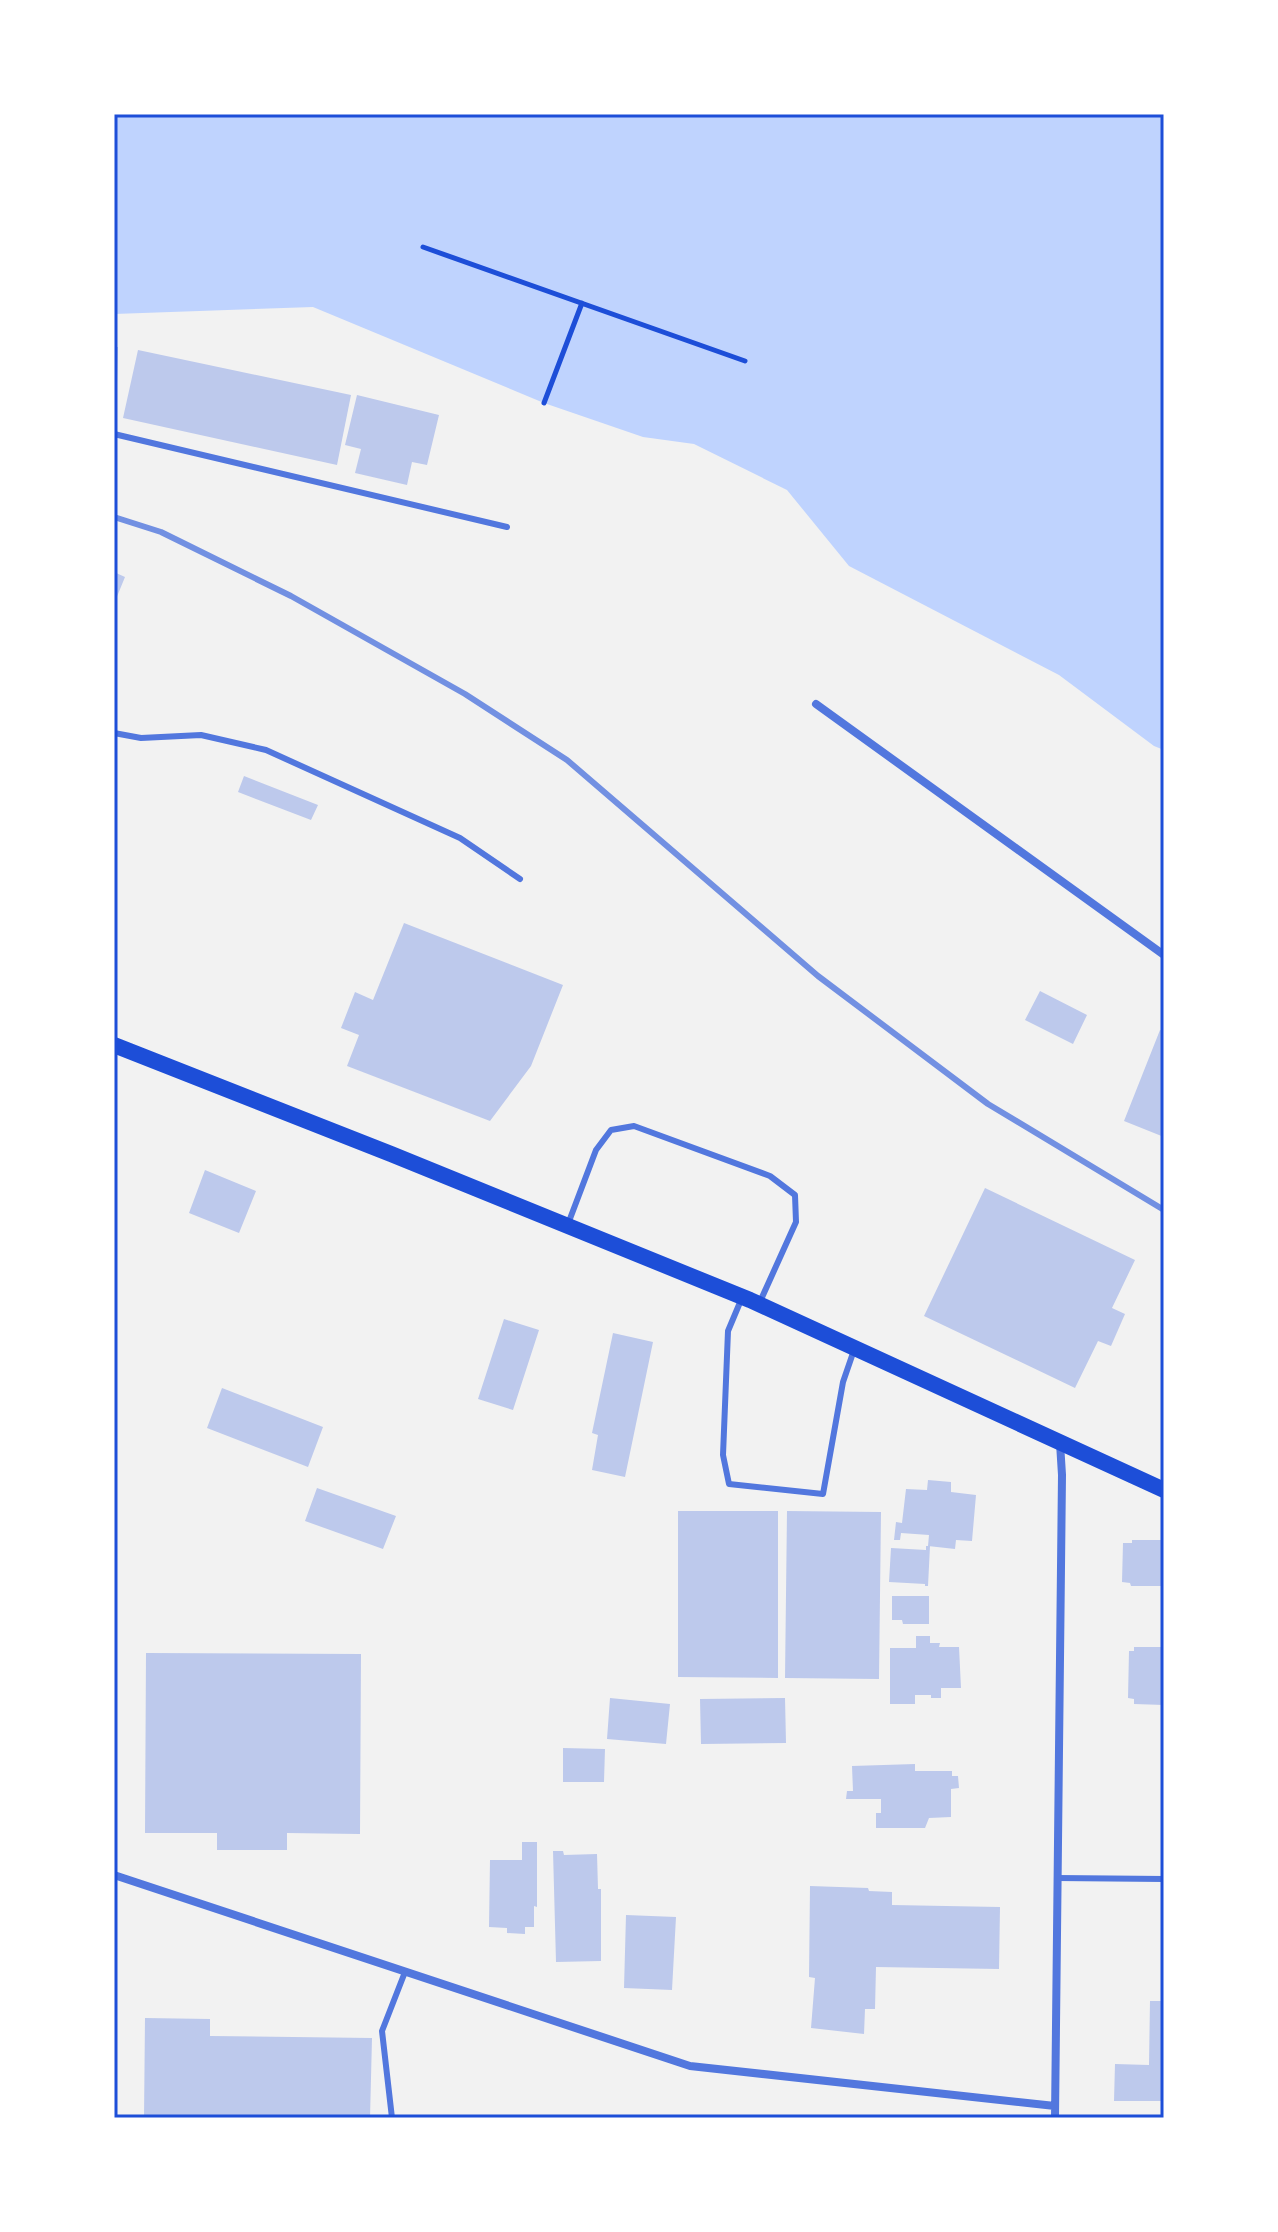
<svg xmlns="http://www.w3.org/2000/svg" width="1278" height="2232" viewBox="0 0 1278 2232" font-family="'Public Sans',sans-serif">
<style>
.water{fill:#bfd3fe}
.building{fill:#bdc9ec}
.lines{fill:none;stroke-linecap:round;stroke-linejoin:round}
.path{stroke:#1d4ed8;stroke-width:5}
.service{stroke:#5277de;stroke-width:6}
.minor{stroke:#5277de;stroke-width:8}
.secondary{stroke:#1d4ed8;stroke-width:16}
.rail{stroke:#7290e2;stroke-width:6}
.neatline{fill:none;stroke:#1d4ed8;stroke-width:3}
</style>
<rect width="100%" height="100%" fill="#f2f2f2"/>
<!-- water -->
<path class="water" d="M 114,114 L 1164,114 L 1164,750 L 1154,746 L 1059,675 L 849,566 L 787,490 L 694,444 L 643,437 L 544,403 L 313,307 L 114,314 Z"/>
<!-- building -->
<path class="building" d="M 114,347 L 118,347 L 117,382 L 114,382 Z
M 138,350 L 351,395 L 337,465 L 123,418 Z
M 357,395 L 439,415 L 427,465 L 412,462 L 407,485 L 355,473 L 361,449 L 345,445 Z
M 114,572 L 125,577 L 116,599 L 114,598 Z
M 244,776 L 318,805 L 311,820 L 238,792 Z
M 404,923 L 563,985 L 531,1066 L 490,1121 L 347,1066 L 359,1035 L 341,1028 L 355,992 L 373,1000 Z
M 1040,991 L 1087,1015 L 1073,1044 L 1025,1020 Z
M 1160,1030 L 1164,1031 L 1164,1137 L 1124,1121 Z
M 205,1170 L 256,1191 L 239,1233 L 189,1213 Z
M 985,1188 L 1135,1260 L 1112,1308 L 1125,1314 L 1111,1346 L 1098,1341 L 1075,1388 L 924,1316 Z
M 504,1319 L 539,1330 L 513,1410 L 478,1399 Z
M 613,1333 L 653,1342 L 625,1477 L 592,1470 L 598,1435 L 592,1433 Z
M 222,1388 L 323,1427 L 308,1467 L 207,1428 Z
M 928,1480 L 951,1482 L 951,1492 L 976,1495 L 972,1541 L 956,1540 L 955,1549 L 928,1546 L 929,1535 L 901,1533 L 900,1540 L 894,1540 L 896,1522 L 902,1523 L 906,1489 L 927,1490 Z
M 317,1488 L 396,1516 L 383,1549 L 305,1521 Z
M 678,1511 L 778,1511 L 778,1678 L 678,1677 Z
M 787,1511 L 881,1512 L 879,1679 L 785,1678 Z
M 1132,1540 L 1164,1540 L 1164,1586 L 1131,1586 L 1130,1583 L 1122,1582 L 1123,1543 L 1132,1543 Z
M 926,1546 L 930,1546 L 928,1586 L 925,1586 L 925,1584 L 889,1582 L 891,1548 L 926,1550 Z
M 892,1596 L 929,1596 L 929,1624 L 903,1624 L 902,1620 L 892,1620 Z
M 916,1636 L 930,1636 L 930,1643 L 940,1643 L 939,1647 L 959,1647 L 961,1688 L 941,1688 L 941,1698 L 931,1698 L 931,1695 L 915,1695 L 915,1704 L 890,1704 L 890,1648 L 916,1648 Z
M 1134,1647 L 1164,1647 L 1164,1705 L 1134,1704 L 1134,1699 L 1128,1698 L 1129,1651 L 1134,1651 Z
M 146,1653 L 361,1654 L 360,1834 L 287,1833 L 287,1850 L 217,1850 L 217,1833 L 145,1833 Z
M 610,1698 L 670,1704 L 666,1744 L 607,1739 Z
M 785,1698 L 786,1743 L 701,1744 L 700,1699 Z
M 563,1748 L 605,1749 L 604,1782 L 563,1782 Z
M 915,1764 L 915,1771 L 952,1771 L 952,1776 L 958,1776 L 959,1788 L 951,1789 L 951,1817 L 929,1818 L 925,1828 L 876,1828 L 876,1813 L 881,1813 L 881,1799 L 846,1799 L 847,1791 L 853,1791 L 852,1766 Z
M 522,1842 L 537,1842 L 537,1907 L 534,1906 L 534,1927 L 525,1927 L 525,1934 L 507,1933 L 507,1928 L 489,1927 L 490,1860 L 522,1860 Z
M 553,1851 L 563,1851 L 564,1855 L 597,1854 L 598,1889 L 601,1889 L 601,1961 L 556,1962 Z
M 810,1886 L 868,1888 L 869,1891 L 892,1892 L 892,1905 L 1000,1907 L 999,1969 L 876,1967 L 875,2009 L 865,2009 L 864,2034 L 811,2028 L 815,1978 L 809,1977 Z
M 626,1915 L 676,1917 L 672,1990 L 624,1988 Z
M 1150,2001 L 1164,2001 L 1164,2101 L 1114,2101 L 1115,2064 L 1149,2065 Z
M 145,2018 L 210,2019 L 210,2036 L 372,2038 L 370,2118 L 144,2118 Z"/>
<g class="lines">
<!-- path -->
<path class="path" d="M 423,247 L 745,361
M 544,403 L 582,303"/>
<!-- service -->
<path class="service" d="M 114,434 L 507,527
M 114,733 L 141,738 L 201,735 L 266,750 L 460,838 L 520,879
M 568,1224 L 596,1150 L 611,1130 L 634,1126 L 770,1176 L 795,1195 L 796,1222 L 759,1304
M 741,1300 L 728,1331 L 723,1455 L 729,1484 L 823,1494 L 843,1382 L 854,1350
M 1057,1878 L 1164,1879
M 392,2118 L 382,2031 L 405,1972"/>
<!-- minor -->
<path class="minor" d="M 816,704 L 1164,955
M 114,1875 L 690,2066 L 1055,2106
M 1055,2118 L 1062,1475 L 1060,1443"/>
<!-- secondary -->
<path class="secondary" d="M 114,1045 L 391,1154 L 750,1300 L 1164,1490"/>
<!-- rail -->
<path class="rail" d="M 114,517 L 161,532 L 291,596 L 465,694 L 567,760 L 818,976 L 988,1104 L 1164,1210"/>
</g>
<!-- border -->
<rect width="1278" height="2232" fill="none" stroke="#ffffff" stroke-width="232"/>
<rect x="116" y="116" width="1046" height="2000" class="neatline"/>
</svg>
